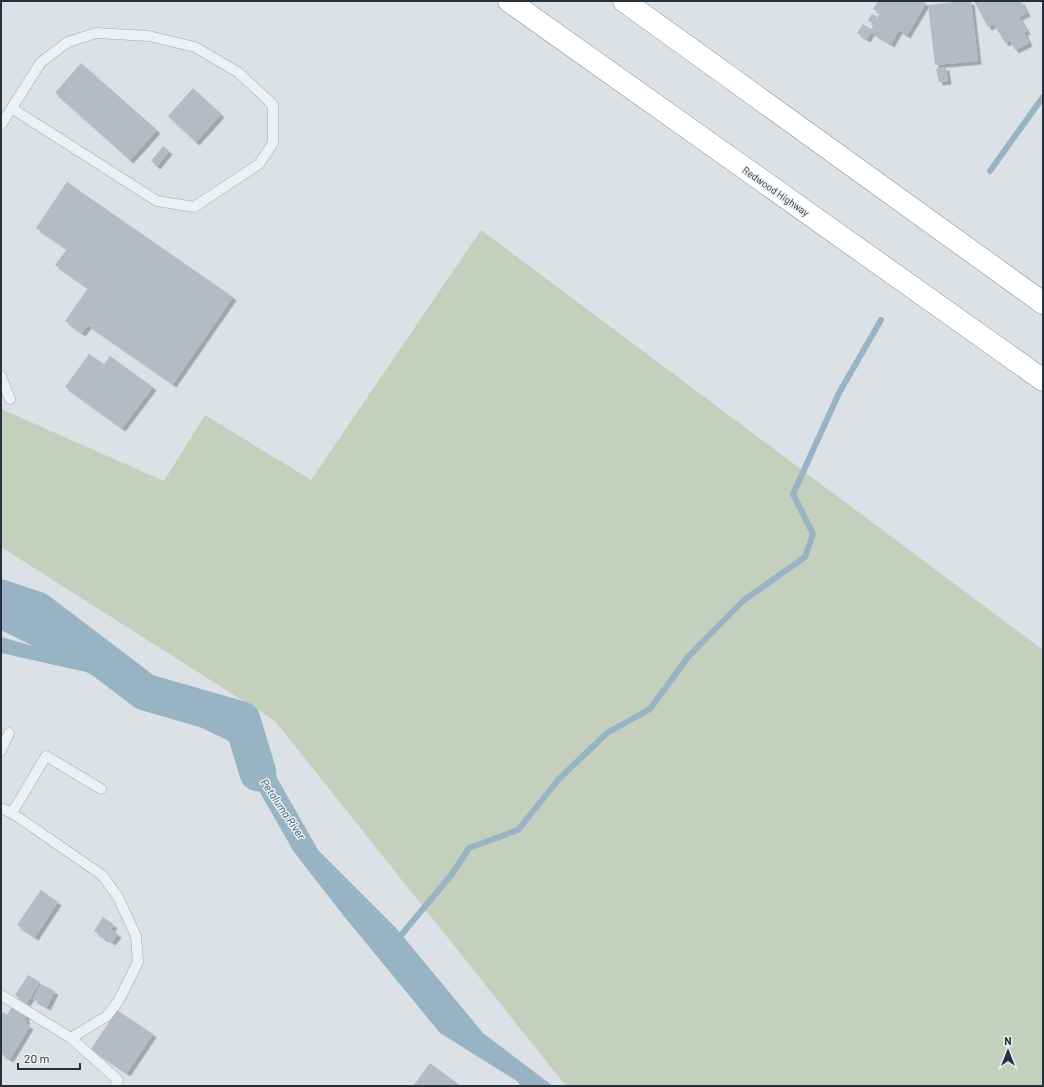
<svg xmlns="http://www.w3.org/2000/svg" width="1044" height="1087" viewBox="0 0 1044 1087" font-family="Barlow,sans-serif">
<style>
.green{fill:#c4cfbe}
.water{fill:#98b4c4}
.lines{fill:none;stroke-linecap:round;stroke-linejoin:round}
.stream{stroke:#98b4c4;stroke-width:6}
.river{stroke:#98b4c4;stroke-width:37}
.building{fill:#b4bbc2;filter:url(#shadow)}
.lane-casing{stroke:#a2a9af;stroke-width:11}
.highway-casing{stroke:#84909b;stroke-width:23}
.lane{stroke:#eef1f4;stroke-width:10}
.highway{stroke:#fff;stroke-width:22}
.labels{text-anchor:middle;stroke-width:3;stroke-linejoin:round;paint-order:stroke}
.street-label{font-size:10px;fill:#27313b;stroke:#ebf0f3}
.water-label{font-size:11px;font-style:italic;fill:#34556c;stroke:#ebf0f3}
</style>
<defs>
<filter id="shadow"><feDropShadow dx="3.5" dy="3.5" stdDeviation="0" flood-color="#0004"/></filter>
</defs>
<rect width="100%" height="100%" fill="#dce1e5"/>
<!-- green -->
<path class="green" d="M 481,230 L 1043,650 L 1043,1086 L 566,1086 L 275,721 L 1,547 L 1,409 L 164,481 L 205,415 L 311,480 Z"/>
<!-- water -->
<path class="water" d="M 1,596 L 109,666 L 247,725 L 318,850 L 396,928 L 483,1033 L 553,1086 L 521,1086 L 517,1081 L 440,1033 L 343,915 L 294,852 L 231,742 L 86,672 L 1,653 L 1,637 L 33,646 L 1,630 Z"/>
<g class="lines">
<!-- stream -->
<path class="stream" d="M 990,171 L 1043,97
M 397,940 L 452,874 L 469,848 L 518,830 L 558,780 L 607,733 L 650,709 L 688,657 L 744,600 L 805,557 L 813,534 L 793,494 L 839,393 L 881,320"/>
<!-- river -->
<path class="river" d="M 1,598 L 37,610 L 145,692 L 242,720 L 258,773"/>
</g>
<!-- building -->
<path class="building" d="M 878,1 L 922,1 L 926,3 L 907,35 L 899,30 L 891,44 L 871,32 L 867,39 L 857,33 L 863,24 L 871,29 L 880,13 L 873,9 Z
M 963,1 L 971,1 L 978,61 L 935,65 L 928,5 Z
M 974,1 L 1021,1 L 1027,13 L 1019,17 L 1027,31 L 1024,32 L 1029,43 L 1015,50 L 1010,40 L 1005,43 L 994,24 L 988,27 Z
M 871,14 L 877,16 L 873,23 L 868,21 Z
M 81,63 L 157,130 L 130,160 L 55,93 Z
M 946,67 L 948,81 L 939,82 L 936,69 Z
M 193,88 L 221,114 L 196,142 L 168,116 Z
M 163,146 L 169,151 L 157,166 L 151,161 Z
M 67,182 L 233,297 L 173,384 L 88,325 L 82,333 L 65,321 L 88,288 L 55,265 L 67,249 L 36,228 Z
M 89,354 L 104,364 L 110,356 L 153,387 L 122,428 L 65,387 Z
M 41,890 L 58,902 L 35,937 L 17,925 Z
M 103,917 L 114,925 L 105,939 L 94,931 Z
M 112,930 L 118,934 L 112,942 L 106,938 Z
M 28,975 L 40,982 L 27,1003 L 15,995 Z
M 41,984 L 55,991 L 47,1007 L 33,999 Z
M 12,1007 L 27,1015 L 25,1018 L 27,1020 L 25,1023 L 30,1026 L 10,1059 L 1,1054 L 1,1016 L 3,1012 L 7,1015 Z
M 117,1010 L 153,1034 L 127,1073 L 91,1049 Z
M 430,1063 L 461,1086 L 413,1086 Z"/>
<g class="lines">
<!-- lane casing -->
<g class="lane-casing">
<path id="lane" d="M 1,125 L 41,62 L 68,42 L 96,33 L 149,36 L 195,47 L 239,73 L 273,105 L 273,143 L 259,164 L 194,207 L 157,201 L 13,109
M 1,376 L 10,399
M 1,751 L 9,733
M 1,808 L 12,813 L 102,875 L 118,897 L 136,936 L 138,962 L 119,1000 L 107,1016 L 71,1038 L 118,1080 L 115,1086
M 12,813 L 46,756 L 101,789
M 1,995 L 71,1038"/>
</g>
<!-- highway casing -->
<g class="highway-casing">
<path id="highway" d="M 509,1 L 1043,380
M 624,1 L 1043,303"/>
</g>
<!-- lane -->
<use href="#lane" class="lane"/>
<!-- highway -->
<use href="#highway" class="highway"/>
</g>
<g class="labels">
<!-- street labels -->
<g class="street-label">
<text transform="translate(776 191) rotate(35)" y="4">Redwood Highway</text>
</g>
<!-- water labels -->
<g class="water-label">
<text transform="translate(283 809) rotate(56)" y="4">Petaluma River</text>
</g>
</g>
<!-- border -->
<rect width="1044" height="1087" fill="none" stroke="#27313b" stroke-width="4"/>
<!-- north arrow -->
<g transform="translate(1008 1051)" stroke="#ebf0f3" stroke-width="3" paint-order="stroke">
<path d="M0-3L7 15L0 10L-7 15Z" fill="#27313b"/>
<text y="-6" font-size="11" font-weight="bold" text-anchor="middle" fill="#27313b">N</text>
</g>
<!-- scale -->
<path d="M18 1063v6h62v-6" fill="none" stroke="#27313b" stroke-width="2"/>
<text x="24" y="1063" font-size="12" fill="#27313b" stroke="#ebf0f3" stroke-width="3" paint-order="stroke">20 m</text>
</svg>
